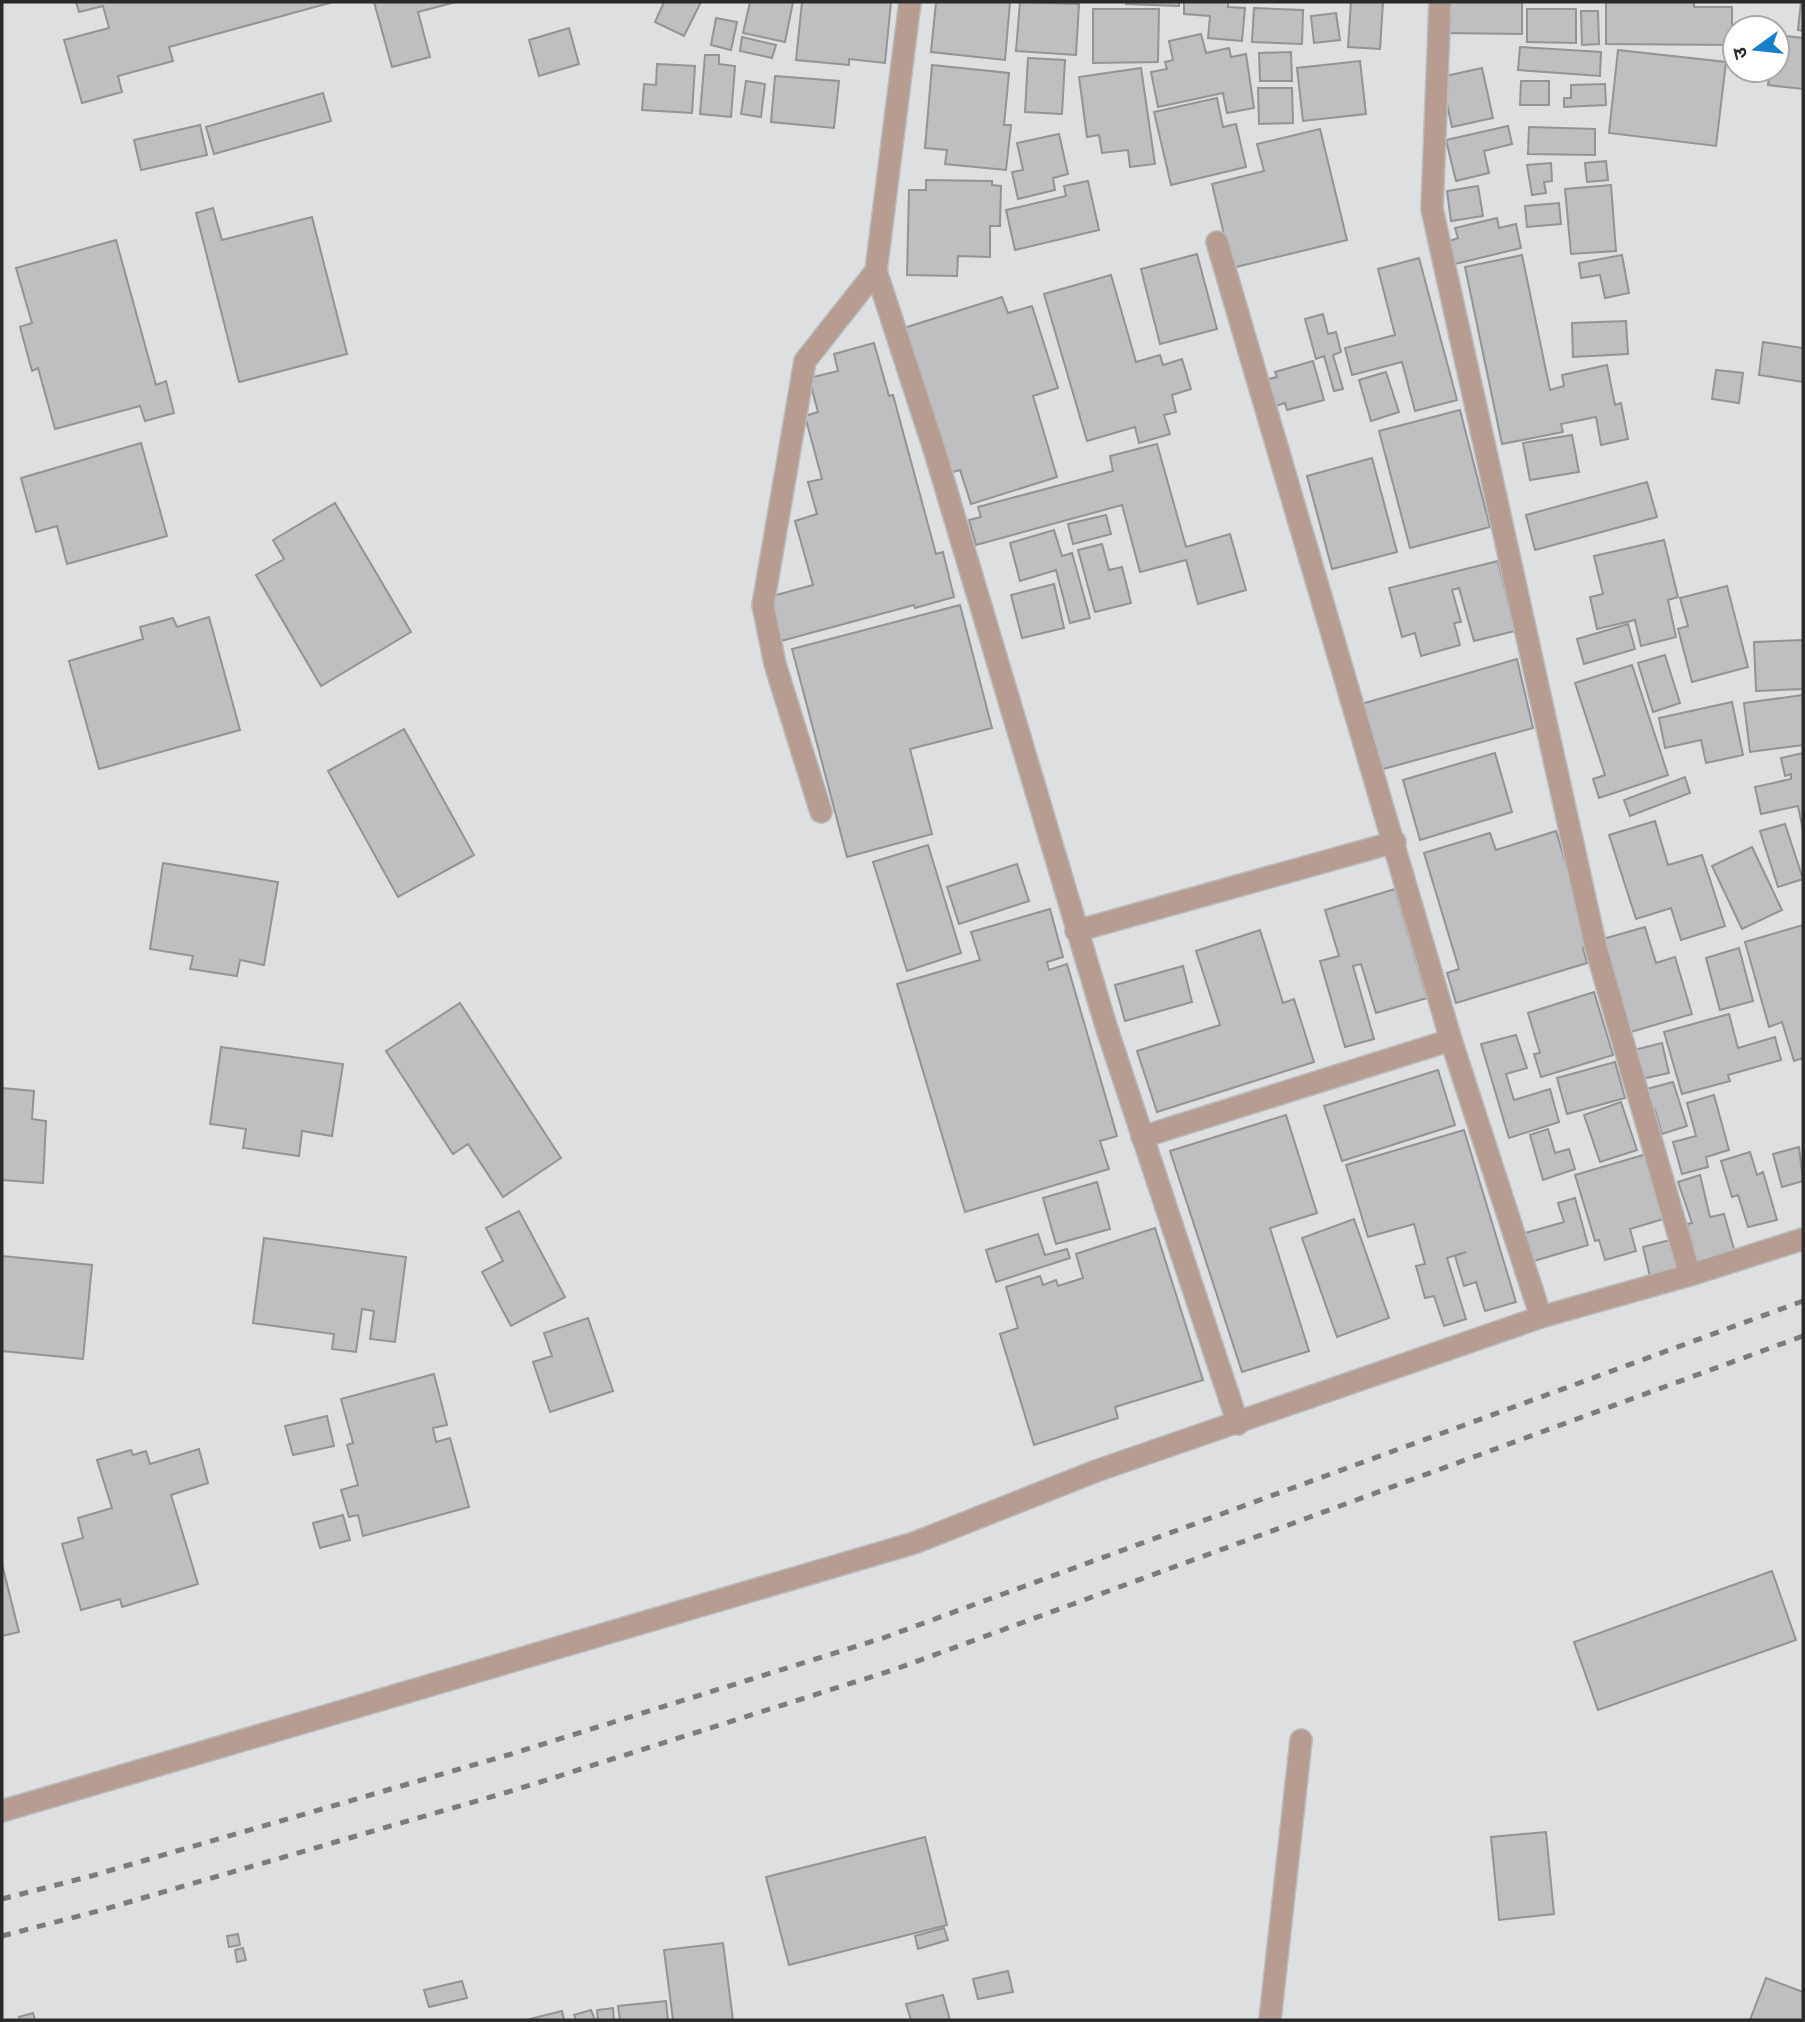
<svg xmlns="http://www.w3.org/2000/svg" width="1805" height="2022" viewBox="0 0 1805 2022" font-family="'Work Sans','Noto Sans Devanagari',sans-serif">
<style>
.building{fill:#bfbec0;stroke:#949395;stroke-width:2}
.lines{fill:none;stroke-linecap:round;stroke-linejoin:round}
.minor-casing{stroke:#b9bbbc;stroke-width:24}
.minor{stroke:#b79d91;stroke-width:21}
.rail{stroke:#7b7c7d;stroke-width:5;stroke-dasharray:9 9;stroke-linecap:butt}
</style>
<rect width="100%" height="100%" fill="#dddfe0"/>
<!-- building -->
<path class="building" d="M 76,2 L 333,2 L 169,47 L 173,61 L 118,76 L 122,92 L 82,103 L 64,40 L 109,28 L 103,6 L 79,12 Z
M 374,2 L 456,2 L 418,12 L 430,57 L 392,67 Z
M 664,2 L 701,2 L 684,36 L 655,22 Z
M 750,2 L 793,2 L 785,42 L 743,33 Z
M 802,2 L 891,2 L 885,63 L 849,59 L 849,65 L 796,60 Z
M 936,2 L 1010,2 L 1005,60 L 931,52 Z
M 1020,2 L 1079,4 L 1076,55 L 1016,51 Z
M 1126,2 L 1179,2 L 1179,6 L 1126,4 Z
M 1184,2 L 1228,2 L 1228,7 L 1245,8 L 1242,41 L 1208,38 L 1210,16 L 1184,14 Z
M 1351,2 L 1383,2 L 1380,49 L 1348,47 Z
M 1442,2 L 1522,2 L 1522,34 L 1442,33 Z
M 1606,2 L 1694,2 L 1694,7 L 1732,7 L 1732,45 L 1606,44 Z
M 1801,2 L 1803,2 L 1803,31 L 1798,30 Z
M 1254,8 L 1303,10 L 1302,44 L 1252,42 Z
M 1093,9 L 1159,9 L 1158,62 L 1093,63 Z
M 1527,9 L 1576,9 L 1576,43 L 1527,42 Z
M 1581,11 L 1598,11 L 1599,44 L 1582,45 Z
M 1336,13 L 1340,40 L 1314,43 L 1311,16 Z
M 716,18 L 737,22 L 731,50 L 711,45 Z
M 569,28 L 579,64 L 539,76 L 529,40 Z
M 1201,34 L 1206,53 L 1229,48 L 1231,57 L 1246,54 L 1254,108 L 1227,113 L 1223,93 L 1158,107 L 1151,72 L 1167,69 L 1165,62 L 1173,60 L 1169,41 Z
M 1777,35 L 1803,38 L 1803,89 L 1768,85 L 1770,70 L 1777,70 Z
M 742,37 L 776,45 L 772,58 L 740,51 Z
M 1520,47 L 1601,52 L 1600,76 L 1518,70 Z
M 1618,50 L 1726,62 L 1716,146 L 1609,133 Z
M 1291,52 L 1292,81 L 1260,81 L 1259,53 Z
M 705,55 L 719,55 L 719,64 L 735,66 L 731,117 L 700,114 Z
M 1028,58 L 1065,60 L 1062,114 L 1025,112 Z
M 1360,61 L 1366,114 L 1303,121 L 1297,68 Z
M 657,64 L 695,66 L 692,113 L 642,110 L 644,84 L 656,85 Z
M 932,65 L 1009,73 L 1004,125 L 1011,125 L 1006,170 L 945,164 L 947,150 L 925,148 Z
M 1141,68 L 1155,164 L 1130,167 L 1128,150 L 1102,153 L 1099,135 L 1087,137 L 1079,77 Z
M 1482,68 L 1493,118 L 1452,127 L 1441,77 Z
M 775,76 L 839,81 L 834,128 L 771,122 Z
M 746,81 L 765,84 L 761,117 L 741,114 Z
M 1521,81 L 1549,81 L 1549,105 L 1520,105 Z
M 1605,84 L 1606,105 L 1564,107 L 1564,98 L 1571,98 L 1571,85 Z
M 1258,88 L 1292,88 L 1293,123 L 1259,124 Z
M 323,93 L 331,121 L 214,154 L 206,127 Z
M 1217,98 L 1223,127 L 1236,124 L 1246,167 L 1171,185 L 1154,112 Z
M 200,125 L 207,155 L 141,170 L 134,140 Z
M 1508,126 L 1512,144 L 1484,151 L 1489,173 L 1456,181 L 1446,140 Z
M 1529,127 L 1595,129 L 1595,155 L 1528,154 Z
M 1320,129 L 1347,240 L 1232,268 L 1212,184 L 1264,171 L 1257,144 Z
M 1059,134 L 1068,174 L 1053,178 L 1055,190 L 1018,199 L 1012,172 L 1023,170 L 1017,143 Z
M 1606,161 L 1608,180 L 1587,182 L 1585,163 Z
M 1551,163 L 1552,181 L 1544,182 L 1546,193 L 1532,195 L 1527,165 Z
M 926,180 L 992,181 L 992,185 L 1001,186 L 1000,226 L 990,226 L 990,257 L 958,256 L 957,276 L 907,275 L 909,190 L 926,190 Z
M 1088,181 L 1099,230 L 1015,250 L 1006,210 L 1066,196 L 1064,186 Z
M 1611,185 L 1616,251 L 1571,254 L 1565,189 Z
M 1478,186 L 1483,216 L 1451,221 L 1447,191 Z
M 1559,203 L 1561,224 L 1527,227 L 1525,206 Z
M 213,208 L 222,240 L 312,217 L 347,354 L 239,382 L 196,213 Z
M 1497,218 L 1499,228 L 1516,224 L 1521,248 L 1455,264 L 1449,241 L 1458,238 L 1455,228 Z
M 116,240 L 156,385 L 166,381 L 174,413 L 145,421 L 140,406 L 55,429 L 38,368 L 32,371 L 20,327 L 32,323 L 16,268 Z
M 1197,254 L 1217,329 L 1160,344 L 1141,269 Z
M 1522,255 L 1550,390 L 1564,386 L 1562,375 L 1607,365 L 1615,405 L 1621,403 L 1628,439 L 1601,445 L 1596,417 L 1561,424 L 1563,432 L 1502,444 L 1465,267 Z
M 1622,255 L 1629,293 L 1605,298 L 1600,275 L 1581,278 L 1579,263 Z
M 1419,258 L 1457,400 L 1415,411 L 1402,362 L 1352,375 L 1345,348 L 1395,335 L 1378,269 Z
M 1111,275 L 1136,362 L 1160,355 L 1163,365 L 1182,359 L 1191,389 L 1172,395 L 1176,412 L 1164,415 L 1170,434 L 1139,443 L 1135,427 L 1087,441 L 1044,294 Z
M 1002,297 L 1008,313 L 1032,306 L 1058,388 L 1033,396 L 1057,477 L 971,504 L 960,470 L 949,473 L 904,328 Z
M 1323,314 L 1328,334 L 1336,332 L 1341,352 L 1333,355 L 1343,389 L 1334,391 L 1324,356 L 1316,359 L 1305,319 Z
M 1626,321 L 1628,354 L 1573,357 L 1572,323 Z
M 1763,342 L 1803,348 L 1803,382 L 1759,375 Z
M 874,343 L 889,396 L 893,395 L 936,554 L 943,552 L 954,597 L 915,608 L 914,605 L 781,641 L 769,597 L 813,585 L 795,521 L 817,514 L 808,482 L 822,479 L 805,416 L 818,412 L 809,378 L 838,371 L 834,354 Z
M 1313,361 L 1324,400 L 1287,410 L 1285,403 L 1272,407 L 1264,380 L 1277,377 L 1275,372 Z
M 1716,370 L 1743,373 L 1739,403 L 1712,399 Z
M 1386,372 L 1399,412 L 1371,421 L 1359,380 Z
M 1460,410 L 1490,527 L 1410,548 L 1379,431 Z
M 1572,435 L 1579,472 L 1530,480 L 1523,443 Z
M 141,443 L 167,536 L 67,564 L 57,526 L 36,532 L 21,478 Z
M 1157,444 L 1186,547 L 1230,534 L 1246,590 L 1198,604 L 1186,560 L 1140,572 L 1122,505 L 976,545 L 969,520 L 981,517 L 978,507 L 1113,471 L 1110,456 Z
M 1372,458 L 1397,552 L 1332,569 L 1307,476 Z
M 1647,482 L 1657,517 L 1535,550 L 1526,515 Z
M 335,503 L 411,632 L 321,686 L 256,575 L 284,559 L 273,540 Z
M 1106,515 L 1111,534 L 1073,544 L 1068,524 Z
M 1054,530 L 1062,556 L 1072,553 L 1090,618 L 1070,623 L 1056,570 L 1020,581 L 1010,543 Z
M 1664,540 L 1678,597 L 1668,600 L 1676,637 L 1641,646 L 1635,620 L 1597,629 L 1590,597 L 1603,594 L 1594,556 Z
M 1102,544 L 1109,570 L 1122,567 L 1131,603 L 1095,612 L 1078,550 Z
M 1498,561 L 1515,631 L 1474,641 L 1459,588 L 1452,590 L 1461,622 L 1454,623 L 1460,645 L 1421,656 L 1415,633 L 1402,637 L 1389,588 Z
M 1054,584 L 1064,628 L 1022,638 L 1011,595 Z
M 1727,586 L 1748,667 L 1692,682 L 1678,629 L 1688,626 L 1680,598 Z
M 960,605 L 992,728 L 910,749 L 932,834 L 847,857 L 792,649 Z
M 209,617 L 240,730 L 99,769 L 69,661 L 143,639 L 140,627 L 173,618 L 177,627 Z
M 1628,624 L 1635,649 L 1584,664 L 1577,639 Z
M 1803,640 L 1803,689 L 1756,691 L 1754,642 Z
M 1665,655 L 1680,703 L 1653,712 L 1638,663 Z
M 1517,659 L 1533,728 L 1376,771 L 1358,705 Z
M 1632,665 L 1668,775 L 1599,798 L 1593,779 L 1605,775 L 1575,683 Z
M 1803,695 L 1803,745 L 1750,752 L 1744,703 Z
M 1732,702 L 1743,755 L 1706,763 L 1701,740 L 1665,748 L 1659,718 Z
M 404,729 L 474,855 L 398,897 L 328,771 Z
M 1495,753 L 1512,812 L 1420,840 L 1403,780 Z
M 1803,753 L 1803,830 L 1798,806 L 1761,814 L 1755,787 L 1791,779 L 1791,774 L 1785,776 L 1781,758 Z
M 1685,777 L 1690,793 L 1630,816 L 1624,800 Z
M 1655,821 L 1668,865 L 1702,855 L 1725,926 L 1681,940 L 1671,908 L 1636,919 L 1609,835 Z
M 1785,824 L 1803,879 L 1778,887 L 1760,831 Z
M 1556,831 L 1591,946 L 1583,948 L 1587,963 L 1456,1003 L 1447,973 L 1459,969 L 1424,853 L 1490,833 L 1496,850 Z
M 928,845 L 961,953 L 907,971 L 873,862 Z
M 1752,847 L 1782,910 L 1742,929 L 1712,866 Z
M 163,863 L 278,882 L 264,965 L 240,960 L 237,976 L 190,969 L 193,956 L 150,949 Z
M 1017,864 L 1029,901 L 959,924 L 947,887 Z
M 1395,889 L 1427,998 L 1376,1013 L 1361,964 L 1353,966 L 1374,1039 L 1345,1047 L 1320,961 L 1339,956 L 1325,910 Z
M 1050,909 L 1063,957 L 1047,962 L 1049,970 L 1067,964 L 1117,1136 L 1100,1141 L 1109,1169 L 965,1212 L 897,984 L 980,960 L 971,932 Z
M 1803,925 L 1803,1058 L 1794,1061 L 1782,1022 L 1769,1027 L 1745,942 Z
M 1645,927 L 1656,963 L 1675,957 L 1692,1014 L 1624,1034 L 1596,941 Z
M 1260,930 L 1283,1003 L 1294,999 L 1314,1062 L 1157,1112 L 1137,1051 L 1220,1025 L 1196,951 Z
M 1739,948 L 1753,1001 L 1720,1010 L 1706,958 Z
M 1183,966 L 1192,1002 L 1125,1021 L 1115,985 Z
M 1594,992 L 1613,1055 L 1541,1077 L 1534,1054 L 1540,1053 L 1528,1013 Z
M 460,1003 L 561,1158 L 503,1197 L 468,1144 L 453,1154 L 386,1051 Z
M 1729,1014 L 1738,1048 L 1775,1037 L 1781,1060 L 1728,1075 L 1730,1081 L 1682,1094 L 1664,1032 Z
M 1516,1035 L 1527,1068 L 1506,1074 L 1514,1100 L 1550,1089 L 1559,1122 L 1509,1138 L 1481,1044 Z
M 1662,1043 L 1669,1073 L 1637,1080 L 1630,1051 Z
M 221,1047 L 343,1064 L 332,1136 L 302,1131 L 299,1156 L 243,1148 L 246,1129 L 210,1124 Z
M 1615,1062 L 1625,1098 L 1567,1114 L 1557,1078 Z
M 1438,1070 L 1455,1125 L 1342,1161 L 1324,1106 Z
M 1673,1082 L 1687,1126 L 1662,1134 L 1655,1110 L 1650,1111 L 1643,1090 Z
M 2,1088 L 34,1091 L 32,1119 L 46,1121 L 43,1183 L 2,1180 Z
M 1714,1095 L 1729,1150 L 1706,1157 L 1708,1167 L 1682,1174 L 1673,1142 L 1696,1136 L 1687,1103 Z
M 1621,1102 L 1637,1150 L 1600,1162 L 1584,1115 Z
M 1286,1115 L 1317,1213 L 1270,1228 L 1309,1351 L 1242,1372 L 1170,1151 Z
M 1548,1129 L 1555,1153 L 1569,1149 L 1575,1169 L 1543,1180 L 1530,1135 Z
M 1464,1130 L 1516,1302 L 1485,1311 L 1476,1282 L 1464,1286 L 1455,1256 L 1466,1252 L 1447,1258 L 1466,1319 L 1444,1326 L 1434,1296 L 1425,1298 L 1416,1266 L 1425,1264 L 1414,1224 L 1368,1237 L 1346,1165 Z
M 1799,1147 L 1803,1181 L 1782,1187 L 1773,1154 Z
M 1750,1152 L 1757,1175 L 1763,1172 L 1777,1220 L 1748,1227 L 1738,1195 L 1732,1197 L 1721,1161 Z
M 1650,1153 L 1670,1217 L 1630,1229 L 1636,1251 L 1605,1260 L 1599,1240 L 1595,1241 L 1575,1175 Z
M 1700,1175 L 1710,1217 L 1724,1214 L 1735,1253 L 1697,1263 L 1687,1224 L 1692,1223 L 1678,1182 Z
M 1097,1182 L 1110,1229 L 1056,1244 L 1043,1198 Z
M 1575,1198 L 1588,1245 L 1534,1261 L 1525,1233 L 1564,1222 L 1558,1203 Z
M 519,1211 L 565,1297 L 511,1326 L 482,1272 L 503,1261 L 486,1228 Z
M 1354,1219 L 1389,1318 L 1337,1337 L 1302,1238 Z
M 1155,1228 L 1203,1380 L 1115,1407 L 1118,1418 L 1034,1445 L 1000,1334 L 1018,1328 L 1006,1287 L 1040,1276 L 1043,1285 L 1056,1280 L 1058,1286 L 1083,1278 L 1076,1254 Z
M 1038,1234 L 1045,1255 L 1067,1249 L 1070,1258 L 996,1282 L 986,1250 Z
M 264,1238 L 406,1257 L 395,1342 L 370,1339 L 374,1311 L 362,1309 L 356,1352 L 332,1349 L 334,1334 L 253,1323 Z
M 1674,1239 L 1682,1270 L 1650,1277 L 1643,1247 Z
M 2,1256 L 92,1265 L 83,1359 L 2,1351 Z
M 588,1318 L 613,1391 L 550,1412 L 533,1362 L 552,1356 L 544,1333 Z
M 434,1374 L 447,1425 L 433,1428 L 436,1442 L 450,1438 L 469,1507 L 363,1536 L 358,1515 L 349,1517 L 341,1490 L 358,1485 L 347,1445 L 353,1443 L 341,1399 Z
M 327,1416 L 334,1446 L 293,1455 L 285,1426 Z
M 199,1449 L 208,1483 L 171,1495 L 198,1584 L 122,1607 L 120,1599 L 81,1610 L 62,1544 L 83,1538 L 78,1518 L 112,1508 L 97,1460 L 131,1450 L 133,1455 L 146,1451 L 150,1464 Z
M 343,1515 L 350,1540 L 320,1548 L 313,1523 Z
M 2,1564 L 19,1632 L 2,1636 Z
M 1772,1571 L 1796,1640 L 1598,1710 L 1574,1642 Z
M 1546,1832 L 1554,1914 L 1499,1920 L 1491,1837 Z
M 925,1837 L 947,1925 L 789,1965 L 766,1877 Z
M 944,1928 L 948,1940 L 918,1949 L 915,1936 Z
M 238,1934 L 240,1945 L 229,1947 L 227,1936 Z
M 723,1943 L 733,2020 L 673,2020 L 664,1950 Z
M 243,1948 L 246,1960 L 237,1962 L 235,1950 Z
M 1008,1971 L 1013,1992 L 978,1999 L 973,1979 Z
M 1766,1978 L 1803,1992 L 1803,2020 L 1750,2020 Z
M 462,1981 L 467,1998 L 429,2007 L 424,1990 Z
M 943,1995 L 950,2020 L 911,2020 L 906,2004 Z
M 666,2001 L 668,2020 L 620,2020 L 618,2006 Z
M 613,2008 L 614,2020 L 598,2020 L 597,2010 Z
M 591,2010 L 595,2020 L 576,2020 L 574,2015 Z
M 562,2011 L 564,2020 L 526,2020 Z
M 33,2013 L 35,2020 L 20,2020 L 19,2017 Z"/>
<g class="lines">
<!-- minor casing -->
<g class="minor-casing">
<path id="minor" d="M 910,2 L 876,271 L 935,452 L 1106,1026 L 1238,1424
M 1217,242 L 1451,1040 L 1541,1317
M 821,812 L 775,664 L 763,605 L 805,361 L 876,271
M 1076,931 L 1395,842
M 1142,1137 L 1451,1040
M 1690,1275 L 1803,1239
M 2,1811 L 914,1543 L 1096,1471 L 1541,1317 L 1690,1275 L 1596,948 L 1432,209 L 1440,2
M 1270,2020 L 1301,1740"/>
</g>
<!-- minor -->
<use href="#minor" class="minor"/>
<!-- rail -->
<path class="rail" d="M 2,1899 L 91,1876 L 508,1755 L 883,1638 L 1803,1301
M 2,1936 L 98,1911 L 518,1789 L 896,1669 L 1803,1336"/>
</g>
<!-- border -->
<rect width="1805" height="2022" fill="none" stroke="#2a2a2b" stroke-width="7"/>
<!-- north arrow -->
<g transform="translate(1756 49) rotate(255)"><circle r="33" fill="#ffffff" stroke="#aaaaaa" stroke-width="2"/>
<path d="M0-5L12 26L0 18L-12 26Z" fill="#177fca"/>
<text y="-10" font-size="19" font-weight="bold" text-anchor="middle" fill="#2a2a2b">उ</text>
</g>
</svg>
